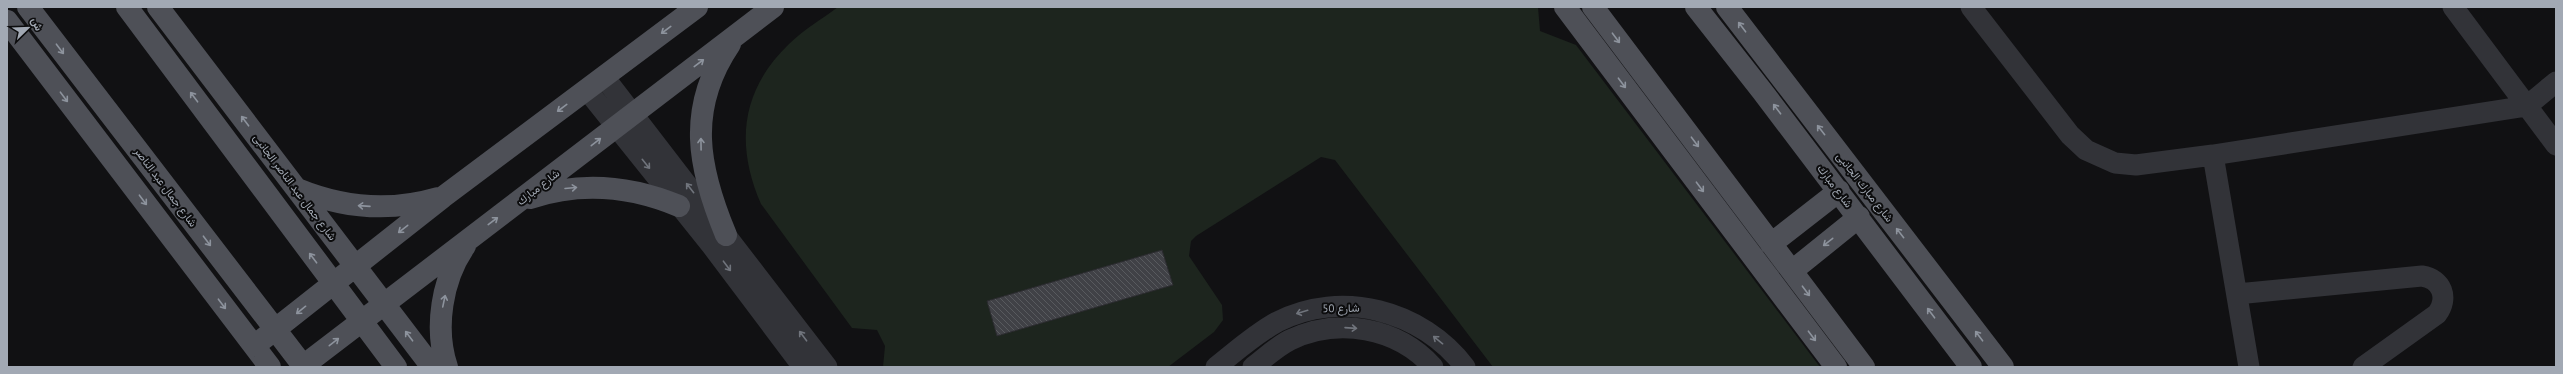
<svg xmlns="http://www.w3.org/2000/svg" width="2563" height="374" viewBox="0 0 2563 374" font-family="'PT Sans',Vazirmatn,sans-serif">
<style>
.grass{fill:#1d251e}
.building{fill:url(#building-back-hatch);stroke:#2b2b2f}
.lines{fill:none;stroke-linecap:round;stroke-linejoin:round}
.minor{stroke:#323338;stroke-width:21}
.major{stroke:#4e5057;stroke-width:22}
.oneway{stroke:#8d939d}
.oneway2{stroke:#70747c}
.labels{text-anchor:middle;stroke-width:4;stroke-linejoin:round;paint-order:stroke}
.street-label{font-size:11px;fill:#a2a9b4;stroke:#0c0c0d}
</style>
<defs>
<pattern id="building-back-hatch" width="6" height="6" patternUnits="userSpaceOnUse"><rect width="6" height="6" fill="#404146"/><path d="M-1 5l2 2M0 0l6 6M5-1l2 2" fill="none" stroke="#585a5e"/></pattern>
</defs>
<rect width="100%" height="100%" fill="#111113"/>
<!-- grass -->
<path class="grass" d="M 838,7 L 1538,7 L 1540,31 L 1576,45 L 1820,367 L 1493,367 L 1335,160 L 1321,157 L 1196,236 L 1191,241 L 1189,256 L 1222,305 L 1223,320 L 1214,332 L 1168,367 L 883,367 L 885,346 L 877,330 L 852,328 L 761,204 C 735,144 741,90 789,44 C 803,30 822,19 838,7 Z"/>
<!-- building -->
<path class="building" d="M 1162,250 L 1173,285 L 997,336 L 987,301 Z"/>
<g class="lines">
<!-- minor -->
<path class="minor" d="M 1971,7 L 2070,135 L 2086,150 L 2115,163 L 2136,165 L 2213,155 L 2527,106 L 2556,82
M 2453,7 L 2556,145
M 604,77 L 827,367
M 587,90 L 712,246 L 803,367
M 2213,155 L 2249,367
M 2237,294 L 2422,276 C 2442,279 2449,298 2437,314 L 2363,367
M 1216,367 C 1235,352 1255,334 1277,322 C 1341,289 1422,310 1465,367
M 1253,367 C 1265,358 1276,347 1290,340 C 1338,317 1397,327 1433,367"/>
<!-- major -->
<path class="major" d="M 28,7 L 304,367
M 127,7 L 396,367
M 158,7 L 432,367
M 1565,7 L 1836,367
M 1593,7 L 1864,367
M 1696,7 L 1762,91 L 1971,367
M 1727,7 L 2003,367
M 7,21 L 270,367
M 297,189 C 343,208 390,212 438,198
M 530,198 C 581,181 631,186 679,206
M 726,235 C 698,168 686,109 730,44
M 1771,244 L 1839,191
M 1792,271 L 1859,217
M 254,346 L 443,197 L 697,7
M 303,366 L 773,7
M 447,367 C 434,328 442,279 465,246"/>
</g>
<!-- one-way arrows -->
<defs><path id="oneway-shaft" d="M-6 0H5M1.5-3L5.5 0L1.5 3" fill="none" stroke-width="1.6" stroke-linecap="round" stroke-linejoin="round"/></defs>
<g class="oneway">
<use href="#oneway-shaft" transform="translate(1742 27) rotate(-127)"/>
<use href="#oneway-shaft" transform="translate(666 30) rotate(143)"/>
<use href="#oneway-shaft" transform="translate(1616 38) rotate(53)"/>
<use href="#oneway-shaft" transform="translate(60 49) rotate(53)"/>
<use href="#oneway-shaft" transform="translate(699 63) rotate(-37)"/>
<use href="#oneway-shaft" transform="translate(1622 83) rotate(53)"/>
<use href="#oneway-shaft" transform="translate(64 97) rotate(53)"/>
<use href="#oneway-shaft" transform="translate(194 97) rotate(-127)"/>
<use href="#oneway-shaft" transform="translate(562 108) rotate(143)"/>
<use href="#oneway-shaft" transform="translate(1777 109) rotate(-127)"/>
<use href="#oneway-shaft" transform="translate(245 121) rotate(-127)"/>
<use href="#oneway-shaft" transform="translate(1821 130) rotate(-128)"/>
<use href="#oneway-shaft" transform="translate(596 142) rotate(-38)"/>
<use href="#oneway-shaft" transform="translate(1695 142) rotate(53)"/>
<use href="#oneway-shaft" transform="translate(701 144) rotate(-91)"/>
<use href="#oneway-shaft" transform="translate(1700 187) rotate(53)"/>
<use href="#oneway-shaft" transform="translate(571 188) rotate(-5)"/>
<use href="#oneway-shaft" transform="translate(143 200) rotate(53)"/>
<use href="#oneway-shaft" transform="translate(364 206) rotate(-176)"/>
<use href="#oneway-shaft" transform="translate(493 221) rotate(-37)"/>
<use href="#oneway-shaft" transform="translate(403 229) rotate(142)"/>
<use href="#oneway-shaft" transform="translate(1900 233) rotate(-128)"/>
<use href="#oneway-shaft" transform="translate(207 241) rotate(53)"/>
<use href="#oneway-shaft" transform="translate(1828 242) rotate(142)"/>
<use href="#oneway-shaft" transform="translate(313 258) rotate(-127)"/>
<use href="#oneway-shaft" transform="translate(1806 291) rotate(53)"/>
<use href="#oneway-shaft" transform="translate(444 301) rotate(-78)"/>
<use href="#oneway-shaft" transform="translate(222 304) rotate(53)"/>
<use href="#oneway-shaft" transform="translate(301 310) rotate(141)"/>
<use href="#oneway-shaft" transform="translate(1931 313) rotate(-127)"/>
<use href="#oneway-shaft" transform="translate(409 336) rotate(-127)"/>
<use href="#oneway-shaft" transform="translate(1812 336) rotate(53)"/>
<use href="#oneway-shaft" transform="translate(1979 336) rotate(-127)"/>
<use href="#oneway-shaft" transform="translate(334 342) rotate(-38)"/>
</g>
<g class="oneway2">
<use href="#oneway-shaft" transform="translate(646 164) rotate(51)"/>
<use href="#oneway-shaft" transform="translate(690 188) rotate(-128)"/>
<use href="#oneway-shaft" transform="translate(727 266) rotate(53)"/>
<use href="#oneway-shaft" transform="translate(1302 312) rotate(163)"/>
<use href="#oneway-shaft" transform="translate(1351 328) rotate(4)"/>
<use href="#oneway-shaft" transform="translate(803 336) rotate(-127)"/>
<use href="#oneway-shaft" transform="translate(1438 340) rotate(-141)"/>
</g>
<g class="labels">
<!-- street labels -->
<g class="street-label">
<text transform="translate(1835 186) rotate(53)" y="4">شارع مبارك</text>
<text transform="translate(166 187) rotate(53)" y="4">شارع جمال عبد الناصر</text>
<text transform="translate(295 187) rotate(53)" y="4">شارع جمال عبد الناصر الجانبى</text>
<text transform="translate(538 187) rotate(-38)" y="4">شارع مبارك</text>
<text transform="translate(1865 187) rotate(52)" y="4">شارع مبارك الجانبى</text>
<text transform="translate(1341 308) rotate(-1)" y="4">شارع 50</text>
</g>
</g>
<!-- border -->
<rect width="2563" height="374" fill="none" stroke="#a2a9b4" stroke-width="16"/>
<!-- north arrow -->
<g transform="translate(28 28) rotate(67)" stroke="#0c0c0d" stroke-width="3" paint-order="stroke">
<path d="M0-3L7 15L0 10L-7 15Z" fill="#a2a9b4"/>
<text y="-6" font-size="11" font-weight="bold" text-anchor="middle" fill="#a2a9b4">ش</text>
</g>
</svg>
